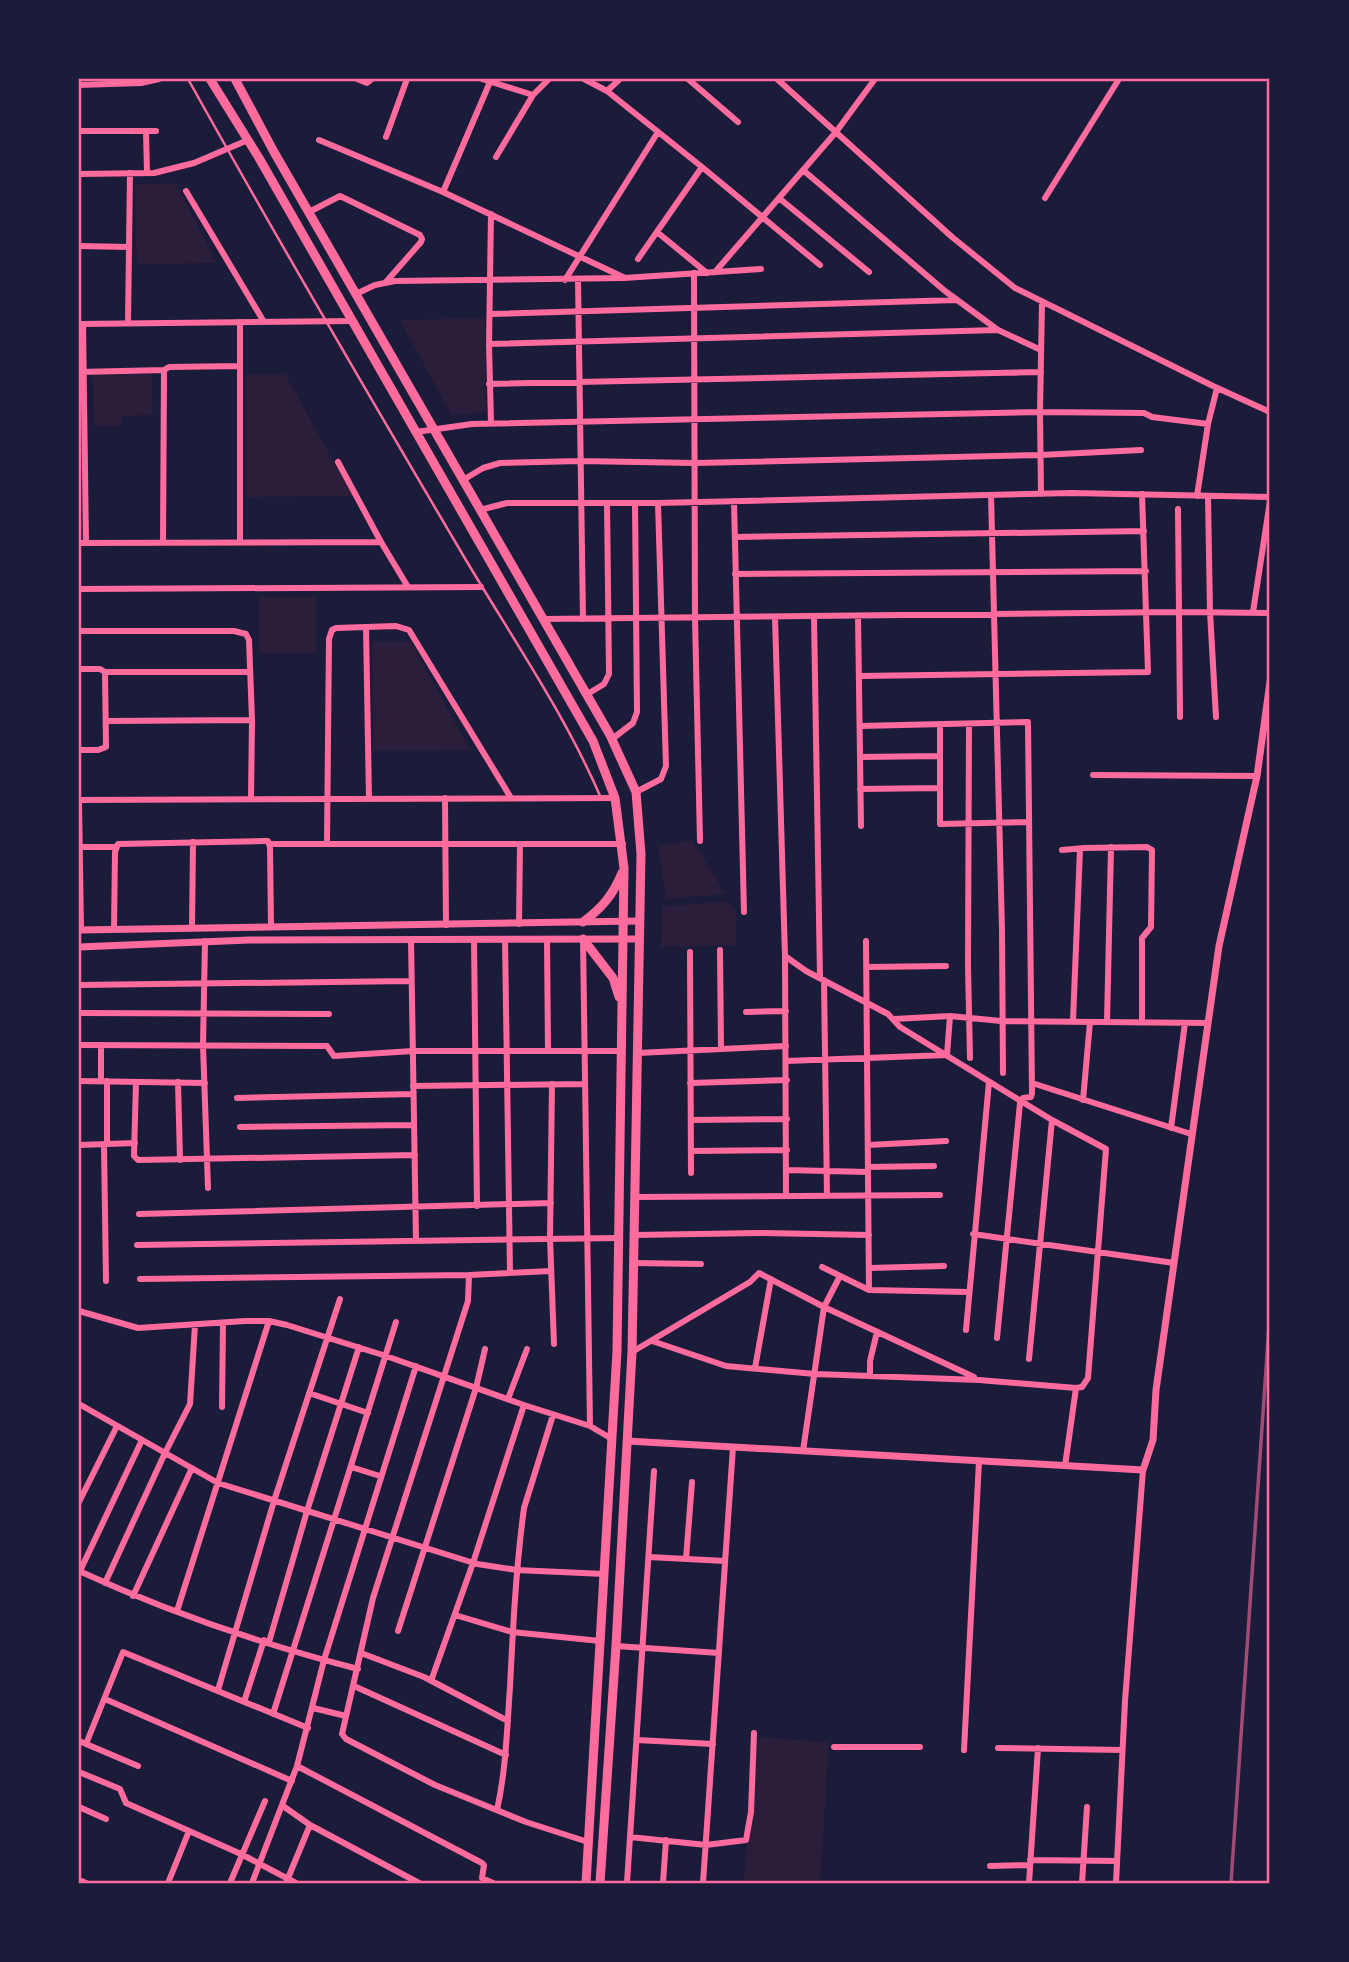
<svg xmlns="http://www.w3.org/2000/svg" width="1349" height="1962" viewBox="0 0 1349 1962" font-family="Arial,sans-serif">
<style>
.green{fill:#2a1e3b}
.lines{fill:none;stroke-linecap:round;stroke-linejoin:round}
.service{stroke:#ff6b9d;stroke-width:2.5}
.minor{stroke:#ff6b9d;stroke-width:6}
.tertiary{stroke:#ff6b9d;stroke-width:7}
.secondary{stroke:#ff6b9d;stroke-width:9}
.rail{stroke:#a44b75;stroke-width:3.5}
.neatline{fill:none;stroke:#ff6b9d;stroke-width:2.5}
</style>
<rect width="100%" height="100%" fill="#1b1b3a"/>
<!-- green -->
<path class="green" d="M 176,183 L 217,263 L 137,264 L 135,184 Z
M 485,318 L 486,412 L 451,415 L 400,320 Z
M 152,373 L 153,415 L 121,416 L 121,426 L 94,427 L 92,374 Z
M 245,374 L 285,374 L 353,496 L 246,497 Z
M 259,597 L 316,597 L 316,653 L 259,653 Z
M 372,641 L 410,641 L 470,750 L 373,751 Z
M 692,840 L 726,894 L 666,899 L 658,846 Z
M 728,901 L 736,911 L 736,945 L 661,947 L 662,907 Z
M 753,1737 L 829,1742 L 820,1883 L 744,1883 Z"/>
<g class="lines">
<!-- service -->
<path class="service" d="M 188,79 C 276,237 368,394 460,550 C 508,632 563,710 601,798"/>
<!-- minor -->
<path class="minor" d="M 357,79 L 367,83 L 372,79
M 482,79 L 533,95 L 549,79
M 584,79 L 607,91 L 702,167 L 820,265
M 688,79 L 738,122
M 777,79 L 952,237 L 1015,288 L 1213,386 L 1270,412
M 79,85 L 141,83 L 159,79
M 607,91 L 620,79
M 79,131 L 156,131
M 146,131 L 147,173
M 386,137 L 407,79
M 319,140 L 443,192 L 623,277
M 496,157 L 533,95
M 803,170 L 945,291 L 998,330 L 1041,350
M 79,174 L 154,173 L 194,163 L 248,140
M 186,191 L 264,322
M 443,192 L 490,82
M 779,198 L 869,272
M 1045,198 L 1119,79
M 309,212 L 340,196 L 420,235 L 422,239 L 421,242 L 386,282
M 657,232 L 707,273
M 79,246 L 129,247
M 638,259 L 702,167
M 715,272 L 836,132 L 875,79
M 694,273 L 695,618 L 700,841
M 578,279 L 583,619
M 565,280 L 658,132
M 356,294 L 375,285 L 395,281 L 624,278 L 761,269
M 491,314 L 957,300
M 240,322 L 240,542
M 128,323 L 130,173
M 79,324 L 353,321
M 83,324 L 86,543
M 489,344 L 998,330
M 79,372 L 164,370
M 489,384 L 1041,372
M 491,423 L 489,344 L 491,214
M 416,432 L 472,424 L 1040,412 L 1042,302
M 338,462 L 381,542 L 408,587
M 463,480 L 483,468 L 500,463 L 580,461 L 695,463 L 1041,455 L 1141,450
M 1041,494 L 1040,412 L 1144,413 L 1152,417 L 1208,424
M 991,495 L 1002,930 L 1003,1073
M 1197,496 L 1208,424 L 1217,388
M 1208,496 L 1210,612 L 1216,717
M 734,501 L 744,912
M 1178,509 L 1180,717
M 480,510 L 507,503 L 658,503 L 1072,493 L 1270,497
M 735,537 L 1144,531
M 79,543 L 381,542
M 163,543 L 164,370 L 169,367 L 240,366
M 735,574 L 1146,571
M 79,589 L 481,587
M 1253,612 L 1270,501
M 814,616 L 820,978
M 858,616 L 861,826
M 775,617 L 785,956 L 786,1196
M 543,619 L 1178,612 L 1270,613
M 366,627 L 369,799
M 79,631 L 234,631 L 246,634 L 249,640 L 252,720 L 251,799
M 79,669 L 100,669 L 105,672 L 106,747 L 98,750 L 79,750
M 105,672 L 250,672
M 859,676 L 1148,672 L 1142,494
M 586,695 L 604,684 L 609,674 L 607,503
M 107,721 L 252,720
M 940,724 L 940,824 L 1029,822
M 969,724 L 968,966 L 970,1058
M 860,726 L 1028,722 L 1032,1093 L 1031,1097 L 1023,1098 L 1020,1103 L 997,1338
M 612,739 L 633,723 L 637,712 L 635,503
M 860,757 L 940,756
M 1093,775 L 1257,776
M 860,789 L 940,788
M 636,792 L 661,779 L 666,766 L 658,503
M 445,798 L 446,925
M 79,800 L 615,798
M 79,800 L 81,930
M 327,843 L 329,639 L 332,630 L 336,628 L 396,626 L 409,630 L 511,798
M 270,844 L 623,844
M 81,847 L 116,847
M 1062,850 L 1084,848 L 1147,847 L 1152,850 L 1151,927 L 1142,938 L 1142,1022
M 519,924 L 520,844
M 192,928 L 193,842
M 114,929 L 115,852 L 118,844 L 264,841 L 268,841 L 270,847 L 271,927
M 411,939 L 416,1240
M 474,939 L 477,1206
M 505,939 L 510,1273
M 547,939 L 548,1051
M 583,939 L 590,1426
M 205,941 L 203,1045 L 208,1188
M 866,941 L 869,1290
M 720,950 L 721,1049
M 690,952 L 691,1173
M 867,967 L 946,966
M 824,980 L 827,1196
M 79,985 L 411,981
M 746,1012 L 786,1011
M 79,1013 L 329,1014
M 894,1019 L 950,1016 L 1001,1021 L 1208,1023
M 1073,1021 L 1080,849
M 1107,1022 L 1111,847
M 79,1045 L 327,1046 L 334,1056 L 413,1051 L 622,1051
M 637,1053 L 786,1046
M 947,1055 L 950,1016
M 786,1061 L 947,1055
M 79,1081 L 205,1083
M 101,1081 L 101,1045
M 107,1081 L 107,1144
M 136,1082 L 134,1156 L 138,1160 L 415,1155
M 178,1082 L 180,1160
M 690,1083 L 787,1080
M 1032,1083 L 1191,1134
M 552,1084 L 550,1238 L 554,1344
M 413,1086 L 585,1084
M 237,1098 L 413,1094
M 1083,1100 L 1090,1022
M 691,1120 L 787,1119
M 240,1127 L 414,1125
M 1171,1128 L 1185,1023
M 104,1144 L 106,1281
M 79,1145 L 135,1143
M 868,1145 L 946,1141
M 691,1151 L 787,1150
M 868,1167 L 934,1166
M 786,1170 L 868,1172
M 635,1197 L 940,1195
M 139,1214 L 551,1203
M 973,1234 L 1174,1263
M 634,1235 L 760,1233 L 869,1235
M 137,1245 L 619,1238
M 633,1263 L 701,1264
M 822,1267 L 869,1290 L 968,1292
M 869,1268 L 944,1266
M 469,1275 L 468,1301 L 373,1598 L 342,1734 L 346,1739 L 435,1785 L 526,1822 L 588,1842
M 140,1279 L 469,1275 L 551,1271
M 79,1311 L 138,1328 L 245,1321 L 269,1321 L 287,1325 L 386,1356 L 524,1405 L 590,1426 L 612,1439
M 966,1330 L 989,1082
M 652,1341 L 726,1366 L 815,1374 L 979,1380 L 1076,1388 L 1082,1387 L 1088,1378 L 1106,1149 L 1052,1120 L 900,1027 L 888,1014 L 806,971 L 785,956
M 632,1352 L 750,1282 L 759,1273 L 824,1307 L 974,1377
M 1029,1359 L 1052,1120
M 755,1368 L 771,1279
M 870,1376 L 870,1361 L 877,1332
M 309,1393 L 368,1413
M 508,1399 L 527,1349
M 79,1404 L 218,1483 L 477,1564 L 517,1570 L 604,1574
M 222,1407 L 223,1323
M 803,1451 L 824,1307 L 840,1276
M 1065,1466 L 1076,1388
M 351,1467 L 380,1476
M 79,1502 L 117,1426
M 649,1557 L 725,1561
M 686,1559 L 692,1482
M 79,1571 C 166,1611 265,1645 358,1669
M 80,1571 L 142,1440
M 105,1583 L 165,1453 L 190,1404 L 195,1325
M 133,1596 L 192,1468
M 177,1611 L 269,1321
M 455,1615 L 512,1632 L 600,1641
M 398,1631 L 476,1388 L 485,1349
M 269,1642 L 307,1511 L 359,1347
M 616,1646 L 719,1653
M 361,1653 L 424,1677 L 508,1721
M 431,1681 L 473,1563 L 524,1405
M 354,1686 L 506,1755
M 218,1690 L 274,1501 L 340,1299
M 105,1699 L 292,1781
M 244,1702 L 264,1640
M 313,1708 L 346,1716
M 273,1714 L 396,1322
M 637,1740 L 713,1744
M 79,1741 L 138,1766
M 86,1744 L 123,1652 L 308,1728
M 834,1747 L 920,1747
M 998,1748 L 1122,1750
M 964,1750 L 979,1461
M 297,1766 L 482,1863 L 484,1865 L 482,1878 L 493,1883
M 79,1772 L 120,1789 L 126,1803 L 241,1854 L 296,1883
M 283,1806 L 310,1825 L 286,1883
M 79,1807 L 106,1819
M 497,1810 C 506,1770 507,1728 510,1687 C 513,1627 516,1567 524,1508 L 553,1415
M 310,1825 L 419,1883
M 630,1837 L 706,1845 L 746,1840 L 751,1812 L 754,1733
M 1030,1860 L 1117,1861
M 990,1866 L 1030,1865
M 79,1880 L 86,1883
M 168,1883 L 189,1831
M 230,1883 L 265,1801
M 252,1883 L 297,1766 L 324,1660 L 416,1366
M 627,1883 L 654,1471
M 663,1883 L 666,1840
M 703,1883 L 733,1447
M 1029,1883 L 1038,1748
M 1082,1883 L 1087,1807
M 1116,1883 L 1125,1701 L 1143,1470"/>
<!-- tertiary -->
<path class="tertiary" d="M 79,930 L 640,921
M 79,947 L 249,940 L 639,939
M 627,1441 L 1143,1470 L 1153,1440 L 1156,1390 L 1219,946 L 1257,776 L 1270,682"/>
<!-- secondary -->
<path class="secondary" d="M 210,79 L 259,158 L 593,741 L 615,798 L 624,868 L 617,1351 L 586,1883
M 235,79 L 274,152 L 610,735 L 636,792 L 641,854 L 632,1352 L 616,1646 L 600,1883
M 583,922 C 602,908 613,895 622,873
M 583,939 L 613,978 L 619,997"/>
<!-- rail -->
<path class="rail" d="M 1231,1883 L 1270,1310"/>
</g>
<!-- border -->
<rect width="1349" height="1962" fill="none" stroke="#1b1b3a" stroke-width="161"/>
<rect x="80" y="80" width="1188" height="1802" class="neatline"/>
</svg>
